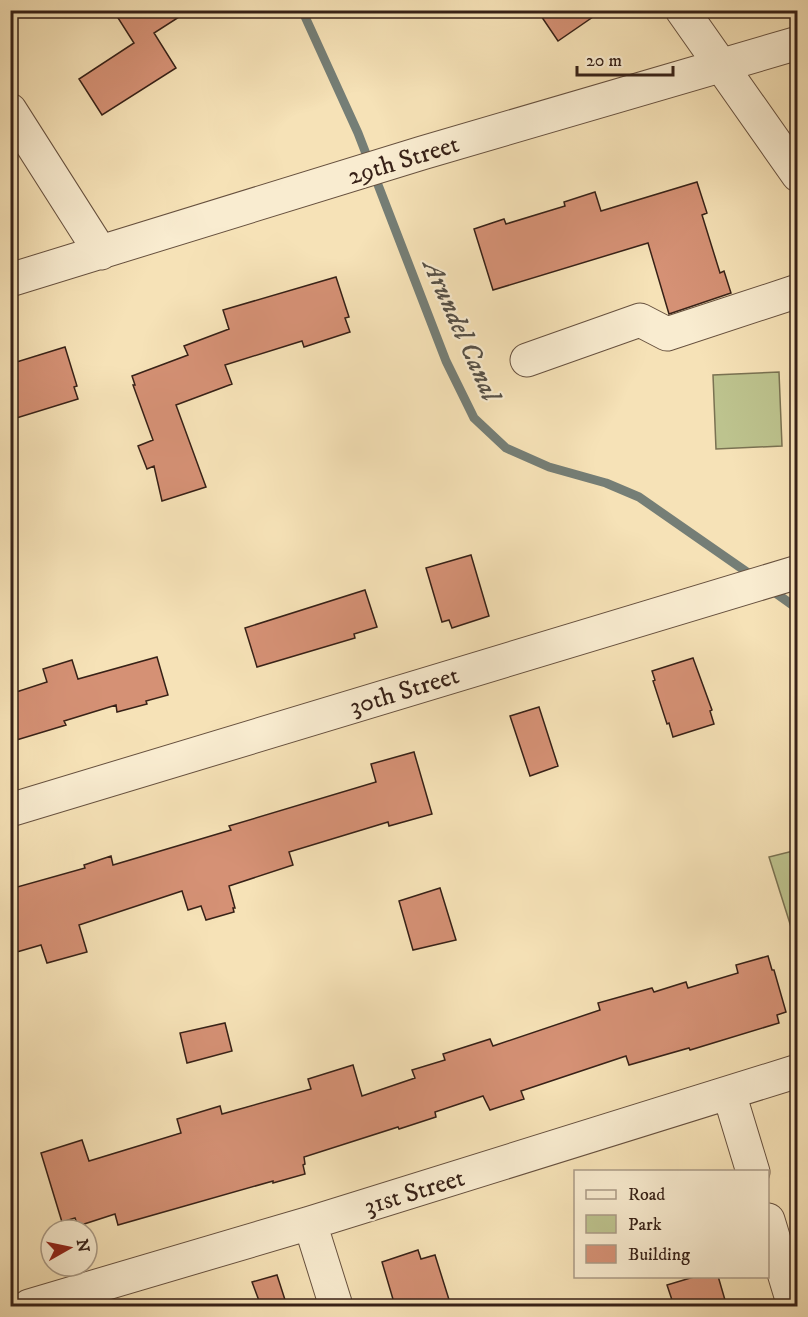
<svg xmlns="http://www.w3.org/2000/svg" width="808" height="1317" viewBox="0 0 808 1317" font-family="'IM FELL DW Pica',serif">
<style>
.green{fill:#bdc38e;stroke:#7a7252;stroke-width:1.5}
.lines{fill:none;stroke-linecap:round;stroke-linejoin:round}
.stream{stroke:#757e76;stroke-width:9}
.building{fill:#d59175;stroke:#372117;stroke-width:1.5}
.minor-casing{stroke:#67513f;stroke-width:35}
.minor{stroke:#f9ecd0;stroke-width:33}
.labels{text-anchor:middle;stroke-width:4.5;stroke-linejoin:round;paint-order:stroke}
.street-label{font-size:26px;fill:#372117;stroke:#f9ecd0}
.water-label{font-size:27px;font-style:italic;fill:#565047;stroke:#f9ecd0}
</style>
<rect width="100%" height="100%" fill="#f6e2b7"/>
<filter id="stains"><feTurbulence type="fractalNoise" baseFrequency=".00333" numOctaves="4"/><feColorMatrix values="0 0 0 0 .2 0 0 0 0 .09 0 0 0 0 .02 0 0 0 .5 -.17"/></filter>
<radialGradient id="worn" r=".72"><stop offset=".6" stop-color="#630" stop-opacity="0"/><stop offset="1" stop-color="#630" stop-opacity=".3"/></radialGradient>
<!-- green -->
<path class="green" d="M 779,372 L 782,446 L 716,449 L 713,375 Z
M 797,850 L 798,850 L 797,946 L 769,857 Z"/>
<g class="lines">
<!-- stream -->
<path class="stream" d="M 302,10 L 358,133 L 446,361 L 474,418 L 506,448 L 549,467 L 606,483 L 639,497 L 754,577
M 770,589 L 798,609"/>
</g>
<!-- building -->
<path class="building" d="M 113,10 L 190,10 L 154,33 L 176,68 L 102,115 L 79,79 L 134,43 Z
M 537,10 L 603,10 L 558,41 Z
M 697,182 L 707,213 L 702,215 L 720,273 L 724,271 L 731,293 L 669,314 L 648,243 L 493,290 L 474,229 L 504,219 L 506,224 L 565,206 L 564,202 L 595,192 L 601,211 Z
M 336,277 L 349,317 L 345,318 L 350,332 L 304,347 L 302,341 L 225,365 L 232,384 L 176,405 L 206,487 L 162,501 L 154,466 L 147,469 L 138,446 L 153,440 L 133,385 L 135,385 L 132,376 L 188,355 L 184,346 L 229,329 L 223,310 Z
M 65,347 L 77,386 L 74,387 L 78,399 L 10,420 L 10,364 Z
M 471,555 L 489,616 L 452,628 L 449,620 L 442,622 L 426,568 Z
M 365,590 L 377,627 L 354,634 L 355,638 L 257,667 L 245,628 Z
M 157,657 L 168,695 L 146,701 L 147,704 L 117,712 L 116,705 L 64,721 L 66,725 L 10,742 L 10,694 L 47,682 L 43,669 L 72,660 L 78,679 Z
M 693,658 L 712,710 L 710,711 L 714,724 L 673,737 L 669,723 L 667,724 L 653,681 L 655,680 L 652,671 Z
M 539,707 L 558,766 L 530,776 L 510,716 Z
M 414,752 L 432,814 L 389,826 L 388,822 L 289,852 L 293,865 L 229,886 L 235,908 L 233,908 L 234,912 L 206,920 L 201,906 L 188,910 L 182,891 L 79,925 L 87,952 L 47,963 L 41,945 L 10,954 L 10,889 L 85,868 L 84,865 L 111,856 L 113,865 L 231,830 L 229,826 L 376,782 L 371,764 Z
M 440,888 L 456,940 L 413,950 L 399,901 Z
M 768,956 L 772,970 L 774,970 L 786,1012 L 777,1015 L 779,1023 L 690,1050 L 689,1048 L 629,1065 L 626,1056 L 521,1091 L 524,1099 L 490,1110 L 483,1096 L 435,1112 L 436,1117 L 399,1129 L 398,1127 L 304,1157 L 305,1164 L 303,1165 L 305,1174 L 273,1183 L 273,1181 L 118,1225 L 115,1214 L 78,1226 L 75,1218 L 62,1222 L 41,1153 L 82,1140 L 89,1161 L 181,1133 L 177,1119 L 220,1106 L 222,1114 L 311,1089 L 308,1079 L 353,1065 L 362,1096 L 415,1078 L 412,1070 L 445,1060 L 443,1054 L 490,1039 L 493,1046 L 600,1010 L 598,1003 L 652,988 L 654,992 L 686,982 L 688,988 L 738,973 L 736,965 Z
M 225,1023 L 232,1051 L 187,1063 L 180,1033 Z
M 418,1250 L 421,1259 L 435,1255 L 451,1306 L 395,1306 L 382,1262 Z
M 277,1275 L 287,1306 L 261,1306 L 252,1282 Z
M 697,1276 L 718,1276 L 725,1300 L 704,1306 L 674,1306 L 667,1285 Z"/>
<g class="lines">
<!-- minor casing -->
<g class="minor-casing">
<path id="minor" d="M 682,10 L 798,175
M 10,110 L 101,253
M 10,280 L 422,153 L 798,43
M 527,360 L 640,320 L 667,334 L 798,291
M 10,810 L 798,572
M 729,1093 L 753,1172
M 768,1220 L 794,1306
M 310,1223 L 336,1306
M 29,1306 L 310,1223 L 798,1071"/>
</g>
<!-- minor -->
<use href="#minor" class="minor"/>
</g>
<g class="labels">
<!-- street labels -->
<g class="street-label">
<text transform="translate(403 159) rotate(-17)" y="9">29th Street</text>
<text transform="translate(404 690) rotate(-17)" y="9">30th Street</text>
<text transform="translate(414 1191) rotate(-17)" y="9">31st Street</text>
</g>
<!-- water labels -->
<g class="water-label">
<text transform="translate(462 330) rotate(66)" y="9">Arundel Canal</text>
</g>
</g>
<!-- margin -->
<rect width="808" height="1317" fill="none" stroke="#f6e2b7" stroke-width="36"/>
<rect x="12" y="12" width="784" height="1293" fill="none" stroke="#372117" stroke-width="3"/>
<rect x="18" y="18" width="772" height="1281" fill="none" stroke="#372117" stroke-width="1.5"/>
<!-- legend -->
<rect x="574" y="1170" width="195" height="108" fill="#f9ecd0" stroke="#ab9b86" stroke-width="1.5"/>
<rect x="586" y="1190" width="30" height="9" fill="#f9ecd0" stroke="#ab9b86" stroke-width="1.5"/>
<text x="628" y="1200" font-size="18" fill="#372117">Road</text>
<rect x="586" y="1215" width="30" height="18" fill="#bdc38e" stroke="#ab9b86" stroke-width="1.5"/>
<text x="628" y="1230" font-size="18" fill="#372117">Park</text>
<rect x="586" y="1245" width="30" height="18" fill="#d59175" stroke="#ab9b86" stroke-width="1.5"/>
<text x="628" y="1260" font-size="18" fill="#372117">Building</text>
<!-- north arrow -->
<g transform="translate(69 1248) rotate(81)"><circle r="28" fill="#f9ecd0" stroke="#ab9b86" stroke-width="1.5"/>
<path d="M0-4.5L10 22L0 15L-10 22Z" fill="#8f2418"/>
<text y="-9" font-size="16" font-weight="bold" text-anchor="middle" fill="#372117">N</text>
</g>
<!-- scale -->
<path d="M577 66v9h96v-9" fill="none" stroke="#372117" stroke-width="3"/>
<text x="586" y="66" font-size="18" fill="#372117" stroke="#f9ecd0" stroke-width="4.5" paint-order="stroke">20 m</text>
<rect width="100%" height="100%" filter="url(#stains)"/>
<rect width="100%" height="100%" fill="url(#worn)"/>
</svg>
